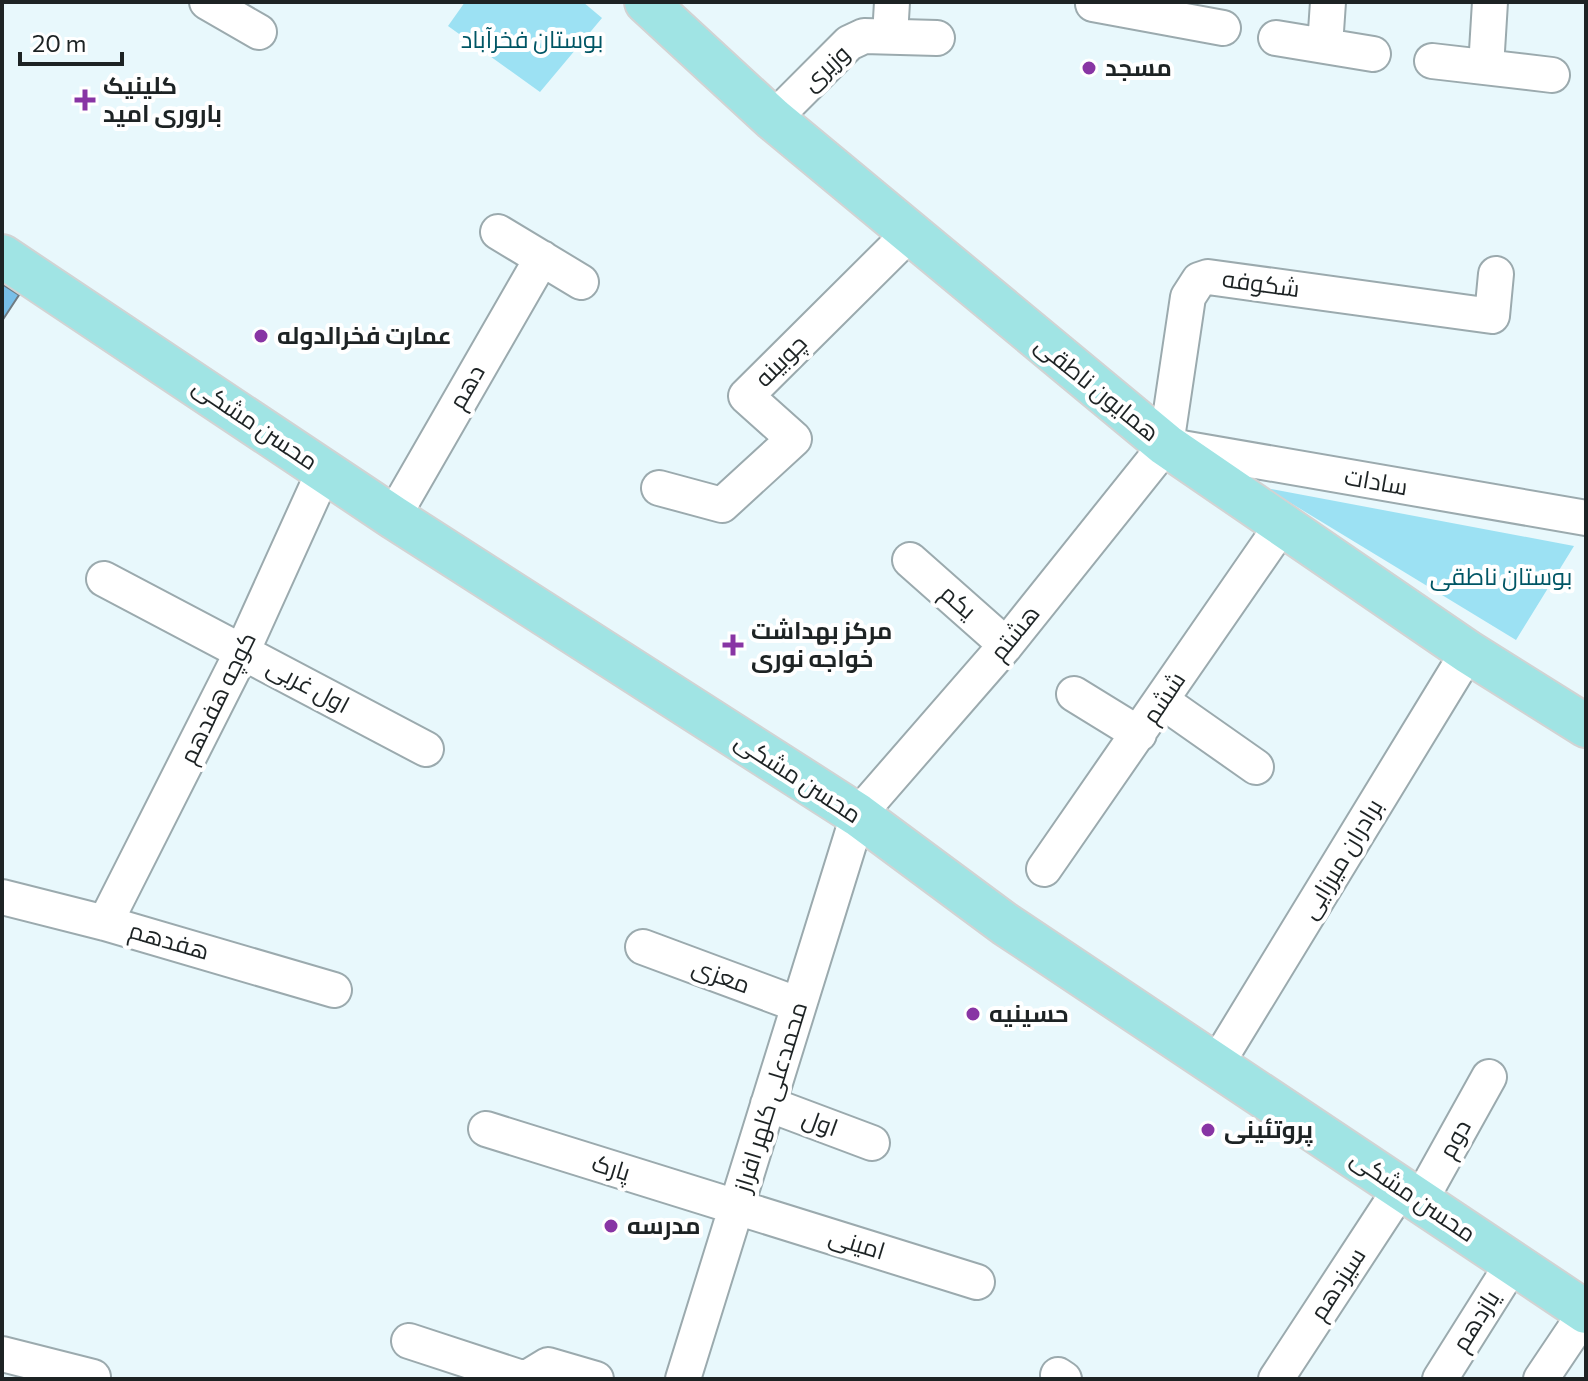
<svg xmlns="http://www.w3.org/2000/svg" width="1588" height="1381" viewBox="0 0 1588 1381" font-family="Commissioner,Cairo,sans-serif">
<style>
.green{fill:#9ce1f3}
.building{fill:#78bfe8;stroke:#6f7b82;stroke-width:2}
.lines{fill:none;stroke-linecap:round;stroke-linejoin:round}
.minor-casing{stroke:#9baaae;stroke-width:38}
.major-casing{stroke:#d2d3d3;stroke-width:46}
.minor{stroke:#fff;stroke-width:34}
.major{stroke:#a0e4e4;stroke-width:42}
.poi-dot{fill:#8835a4;stroke:#fff;stroke-width:3}
.labels{text-anchor:middle;stroke-width:8;stroke-linejoin:round;paint-order:stroke}
.park-label{font-size:24px;fill:#005665;stroke:#fff}
.street-label{font-size:24px;fill:#1d2324;stroke:#fff}
.poi-label{font-size:24px;font-weight:bold;fill:#1d2324;stroke:#fff;text-anchor:start}
</style>
<rect width="100%" height="100%" fill="#e8f8fc"/>
<!-- green -->
<path class="green" d="M 465,2 L 583,2 L 602,18 L 540,92 L 448,26 Z
M 1266,488 L 1574,546 L 1516,640 Z"/>
<!-- building -->
<path class="building" d="M 2,284 L 19,295 L 2,321 Z"/>
<g class="lines">
<!-- minor casing -->
<g class="minor-casing">
<path id="minor" d="M 207,2 L 259,32
M 1093,4 L 1223,28
M 890,36 L 892,2
M 1276,38 L 1373,54
M 1325,46 L 1328,2
M 1432,61 L 1552,75
M 1486,67 L 1490,2
M 773,119 L 849,43 L 864,36 L 937,38
M 498,232 L 581,282
M 1166,445 L 1188,297 L 1199,280 L 1208,277 L 1492,316 L 1496,274
M 1170,446 L 1586,518
M 659,488 L 722,505 L 794,439 L 746,396 L 909,234
M 393,517 L 542,258
M 910,560 L 1006,645
M 104,579 L 426,749
M 1074,694 L 1139,734
M 1162,701 L 1256,767
M 1044,869 L 1282,525
M 2,897 L 105,923 L 334,990
M 105,923 L 242,652 L 324,471
M 643,947 L 799,1005
M 1216,1065 L 1468,652
M 768,1104 L 872,1143
M 486,1129 L 977,1282
M 1420,1201 L 1489,1077
M 409,1341 L 525,1379 L 548,1365 L 596,1379
M 2,1354 L 93,1377
M 1058,1375 L 1064,1379
M 683,1379 L 858,815 L 1006,645 L 1166,445
M 1276,1379 L 1401,1188
M 1440,1379 L 1513,1263
M 1541,1379 L 1586,1312"/>
</g>
<!-- major casing -->
<g class="major-casing">
<path id="major" d="M 646,2 L 773,119 L 1166,445 L 1468,652 L 1586,726
M 2,256 L 393,517 L 858,815 L 1005,924 L 1586,1312"/>
</g>
<!-- minor -->
<use href="#minor" class="minor"/>
<!-- major -->
<use href="#major" class="major"/>
</g>
<!-- markers -->
<g class="poi-dot">
<circle cx="1089" cy="68" r="8"/>
<path d="M81 88h8v8h8v8h-8v8h-8v-8h-8v-8h8z"/>
<circle cx="261" cy="336" r="8"/>
<path d="M729 633h8v8h8v8h-8v8h-8v-8h-8v-8h8z"/>
<circle cx="973" cy="1014" r="8"/>
<circle cx="1208" cy="1130" r="8"/>
<circle cx="611" cy="1226" r="8"/>
</g>
<g class="labels">
<!-- park labels -->
<g class="park-label">
<text x="532" y="48">بوستان فخرآباد</text>
<text x="1501" y="585">بوستان ناطقی</text>
</g>
<!-- street labels -->
<g class="street-label">
<text transform="translate(826 68) rotate(-43)" y="8">وزیری</text>
<text transform="translate(1261 284) rotate(8)" y="8">شکوفه</text>
<text transform="translate(781 361) rotate(-45)" y="8">چوبینه</text>
<text transform="translate(467 387) rotate(-60)" y="8">دهم</text>
<text transform="translate(1097 389) rotate(39)" y="8">همایون ناطقی</text>
<text transform="translate(255 424) rotate(34)" y="8">محسن مشکی</text>
<text transform="translate(1376 482) rotate(10)" y="8">سادات</text>
<text transform="translate(958 602) rotate(41)" y="8">یکم</text>
<text transform="translate(1015 633) rotate(-51)" y="8">هشتم</text>
<text transform="translate(308 686) rotate(28)" y="8">اول غربی</text>
<text transform="translate(218 698) rotate(-64)" y="8">کوچه هفدهم</text>
<text transform="translate(1164 698) rotate(-56)" y="8">ششم</text>
<text transform="translate(798 778) rotate(33)" y="8">محسن مشکی</text>
<text transform="translate(1342 859) rotate(-59)" y="8">برادران میرزایی</text>
<text transform="translate(169 941) rotate(16)" y="8">هفدهم</text>
<text transform="translate(721 976) rotate(20)" y="8">معزی</text>
<text transform="translate(771 1097) rotate(-73)" y="8">محمدعلی کلهر افراز</text>
<text transform="translate(820 1123) rotate(20)" y="8">اول</text>
<text transform="translate(1455 1139) rotate(-61)" y="8">دوم</text>
<text transform="translate(611 1168) rotate(17)" y="8">پارک</text>
<text transform="translate(1413 1196) rotate(34)" y="8">محسن مشکی</text>
<text transform="translate(857 1244) rotate(17)" y="8">امینی</text>
<text transform="translate(1338 1284) rotate(-57)" y="8">سیزدهم</text>
<text transform="translate(1476 1321) rotate(-58)" y="8">یازدهم</text>
</g>
<!-- poi labels -->
<g class="poi-label">
<text x="1105" y="76">مسجد</text>
<text x="103" y="94">کلینیک<tspan x="103" dy="28">باروری امید</tspan></text>
<text x="277" y="344">عمارت فخرالدوله</text>
<text x="751" y="639">مرکز بهداشت<tspan x="751" dy="28">خواجه نوری</tspan></text>
<text x="989" y="1022">حسینیه</text>
<text x="1224" y="1138">پروتئینی</text>
<text x="627" y="1234">مدرسه</text>
</g>
</g>
<!-- border -->
<rect width="1588" height="1381" fill="none" stroke="#1d2324" stroke-width="8"/>
<!-- scale -->
<path d="M20 52v12h102v-12" fill="none" stroke="#1d2324" stroke-width="4"/>
<text x="32" y="52" font-size="24" fill="#1d2324" stroke="#ffffff" stroke-width="6" paint-order="stroke">20 m</text>
</svg>
